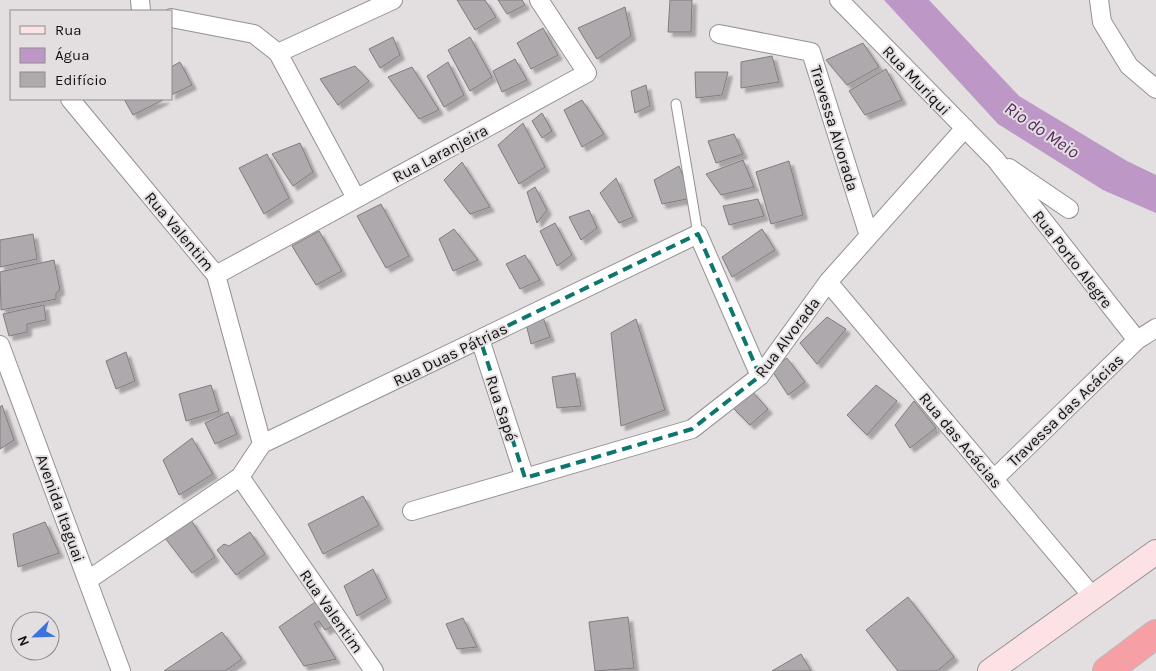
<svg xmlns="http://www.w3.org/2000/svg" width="1156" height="671" viewBox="0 0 1156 671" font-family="Karla,sans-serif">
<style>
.water{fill:#bd98c7}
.building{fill:#ada9ac;stroke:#807c7f;filter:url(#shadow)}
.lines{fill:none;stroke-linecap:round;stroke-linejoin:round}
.lane-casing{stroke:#969192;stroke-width:11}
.street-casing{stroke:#969192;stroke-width:20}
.secondary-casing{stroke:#969192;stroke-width:26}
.highway-casing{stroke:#bcbcbc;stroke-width:30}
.lane{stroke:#fff;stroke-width:9}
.street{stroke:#fff;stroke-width:18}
.secondary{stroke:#fce2e4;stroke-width:24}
.highway{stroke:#f6a0a6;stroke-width:28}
.marked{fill:none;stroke:#0f766e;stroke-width:4;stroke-dasharray:10 6;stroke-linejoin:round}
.labels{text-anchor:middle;stroke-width:4;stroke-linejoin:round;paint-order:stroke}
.street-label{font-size:16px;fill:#111010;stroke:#e3dedf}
.water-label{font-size:18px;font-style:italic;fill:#582a65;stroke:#e3dedf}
</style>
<defs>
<filter id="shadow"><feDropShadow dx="4.5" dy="4.5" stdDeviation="1" flood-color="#0004"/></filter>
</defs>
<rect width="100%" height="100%" fill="#e3dedf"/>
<!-- water -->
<path class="water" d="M 884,0 L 929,0 L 1019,96 L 1127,161 L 1156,175 L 1156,213 L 1103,190 L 998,124 Z"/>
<!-- building -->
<path class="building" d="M 457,0 L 485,0 L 496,17 L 475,30 Z
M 498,0 L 522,0 L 525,5 L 507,14 Z
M 670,0 L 692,0 L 691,32 L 668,32 Z
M 625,7 L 631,36 L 597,59 L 578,28 Z
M 543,28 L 558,55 L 531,69 L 517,43 Z
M 393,37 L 400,55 L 380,68 L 369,49 Z
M 470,37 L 492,77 L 470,91 L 448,50 Z
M 863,43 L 879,67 L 847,85 L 826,60 Z
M 772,56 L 779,82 L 741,88 L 741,62 Z
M 515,59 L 527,80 L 502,92 L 493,71 Z
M 180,62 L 192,85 L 171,95 L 171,67 Z
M 448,62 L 464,95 L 444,107 L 427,76 Z
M 355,66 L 369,81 L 338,105 L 320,79 Z
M 412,67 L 439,110 L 419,119 L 388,77 Z
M 886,69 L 902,100 L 865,115 L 849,91 Z
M 695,72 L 728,72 L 722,95 L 696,98 Z
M 646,85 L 650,106 L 635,113 L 631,91 Z
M 124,99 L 165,99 L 133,115 Z
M 582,100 L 604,134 L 582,147 L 564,110 Z
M 542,113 L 552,131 L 542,138 L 532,121 Z
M 523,123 L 545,167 L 519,184 L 498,145 Z
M 734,134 L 743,154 L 716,163 L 708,141 Z
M 300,143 L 313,172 L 293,186 L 272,154 Z
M 267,154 L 289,198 L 264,214 L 239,168 Z
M 743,160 L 754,187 L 721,195 L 706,174 Z
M 789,161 L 803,215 L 771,224 L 756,172 Z
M 462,162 L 490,207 L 470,214 L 444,180 Z
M 679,166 L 692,198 L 662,204 L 654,180 Z
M 616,178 L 633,217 L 619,223 L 600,193 Z
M 535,187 L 547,210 L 537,223 L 527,192 Z
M 758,199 L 764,216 L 729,225 L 723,206 Z
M 381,204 L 409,256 L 386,268 L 357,216 Z
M 589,210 L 597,228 L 581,240 L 569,217 Z
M 555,223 L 572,255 L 557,266 L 540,231 Z
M 454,229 L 478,260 L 453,271 L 439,239 Z
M 762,229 L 775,250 L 732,277 L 722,257 Z
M 319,231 L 342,271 L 316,285 L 292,246 Z
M 33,234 L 37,259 L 0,267 L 0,240 Z
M 525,255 L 540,280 L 520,289 L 506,264 Z
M 54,260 L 60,290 L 56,293 L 56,299 L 1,310 L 0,272 Z
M 44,305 L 46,320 L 27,324 L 27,332 L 9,336 L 3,314 Z
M 543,317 L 550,337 L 531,344 L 526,324 Z
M 827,317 L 846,329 L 817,364 L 800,343 Z
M 636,319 L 665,410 L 621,426 L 611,333 Z
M 126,352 L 135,381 L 116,389 L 106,361 Z
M 787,358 L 805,382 L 788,395 L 771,369 Z
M 575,373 L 581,406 L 557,408 L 552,377 Z
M 211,385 L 219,411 L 186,421 L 179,394 Z
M 876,385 L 897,401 L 867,435 L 847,415 Z
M 751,390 L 768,409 L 750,425 L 732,407 Z
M 914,401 L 936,428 L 910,448 L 895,425 Z
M 2,405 L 14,440 L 0,449 L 0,407 Z
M 228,412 L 237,434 L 215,444 L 205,423 Z
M 192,438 L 213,474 L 179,495 L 163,460 Z
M 363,496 L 379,525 L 323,554 L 308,524 Z
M 191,520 L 215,557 L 192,573 L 165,538 Z
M 45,522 L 59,553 L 18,567 L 13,534 Z
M 250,532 L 265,554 L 236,575 L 217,550 L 224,544 L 229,546 Z
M 373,569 L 387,598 L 357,616 L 344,586 Z
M 908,597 L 954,657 L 937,671 L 898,671 L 866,630 Z
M 318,600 L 333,626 L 325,630 L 319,621 L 314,624 L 336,659 L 304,666 L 279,627 Z
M 628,617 L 634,668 L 595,671 L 589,622 Z
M 463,618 L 477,647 L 457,649 L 446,624 Z
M 222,632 L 242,659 L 225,671 L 164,671 Z
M 801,654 L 811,671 L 772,671 Z"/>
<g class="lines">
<!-- lane casing -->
<g class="lane-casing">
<path id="lane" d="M 676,104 L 698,234"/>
</g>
<!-- street casing -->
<g class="street-casing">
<path id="street" d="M 140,0 L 141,11
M 839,0 L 996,160 L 1137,340
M 1099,0 L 1102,22 L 1129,66 L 1156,89
M 171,18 L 254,34 L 278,53 L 393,0
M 719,34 L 811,52 L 869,236
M 278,53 L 356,198
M 70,99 L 216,275 L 262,444
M 1009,168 L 1069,209
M 216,275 L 587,73 L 539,0
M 828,282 L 1093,597
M 480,339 L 525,478
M 0,345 L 121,671
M 240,477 L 374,671
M 994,479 L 1137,340 L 1156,328
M 412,511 L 692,429 L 760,376 L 828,282 L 965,128
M 88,580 L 240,477 L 262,444 L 698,234 L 760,376"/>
</g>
<!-- secondary casing -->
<g class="secondary-casing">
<path id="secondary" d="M 990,671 L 1156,552"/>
</g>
<!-- highway casing -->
<g class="highway-casing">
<path id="highway" d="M 1107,671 L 1156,634"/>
</g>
<!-- lane -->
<use href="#lane" class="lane"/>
<!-- street -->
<use href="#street" class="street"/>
<!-- secondary -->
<use href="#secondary" class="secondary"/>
<!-- highway -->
<use href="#highway" class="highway"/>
</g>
<!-- marked area -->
<path class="marked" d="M 698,234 L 760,376 L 692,429 L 525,478 L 480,339 Z"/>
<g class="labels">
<!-- street labels -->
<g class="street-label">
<text transform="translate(917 80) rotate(46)" y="6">Rua Muriqui</text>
<text transform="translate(835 128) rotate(73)" y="6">Travessa Alvorada</text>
<text transform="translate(440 153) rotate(-28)" y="6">Rua Laranjeira</text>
<text transform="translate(180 231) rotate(50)" y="6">Rua Valentim</text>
<text transform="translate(1073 259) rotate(52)" y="6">Rua Porto Alegre</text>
<text transform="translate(787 337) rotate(-53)" y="6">Rua Alvorada</text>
<text transform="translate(450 354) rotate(-26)" y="6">Rua Duas Pátrias</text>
<text transform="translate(502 408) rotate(72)" y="6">Rua Sapé</text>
<text transform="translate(1065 410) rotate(-44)" y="6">Travessa das Acácias</text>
<text transform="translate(961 440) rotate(50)" y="6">Rua das Acácias</text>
<text transform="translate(61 508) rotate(70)" y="6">Avenida Itaguai</text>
<text transform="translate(332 611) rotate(55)" y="6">Rua Valentim</text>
</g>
<!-- water labels -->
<g class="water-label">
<text transform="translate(1042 130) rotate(34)" y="6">Rio do Meio</text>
</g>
</g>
<!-- legend -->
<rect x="10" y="10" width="162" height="90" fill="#e3dedf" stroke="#8f8c8c"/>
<rect x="20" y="26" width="25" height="8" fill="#fce2e4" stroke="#8f8c8c"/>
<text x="55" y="35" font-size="15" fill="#111010">Rua</text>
<rect x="20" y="48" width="25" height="15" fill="#bd98c7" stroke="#8f8c8c"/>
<text x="55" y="60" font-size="15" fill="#111010">Água</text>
<rect x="20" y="72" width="25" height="15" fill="#ada9ac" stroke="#8f8c8c"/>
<text x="55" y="85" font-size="15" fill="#111010">Edifício</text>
<!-- north arrow -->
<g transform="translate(35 636) rotate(247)"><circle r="24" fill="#e3dedf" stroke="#8f8c8c"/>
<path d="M0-4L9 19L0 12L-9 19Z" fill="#3a72e1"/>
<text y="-8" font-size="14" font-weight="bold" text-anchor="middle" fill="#111010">N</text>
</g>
</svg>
